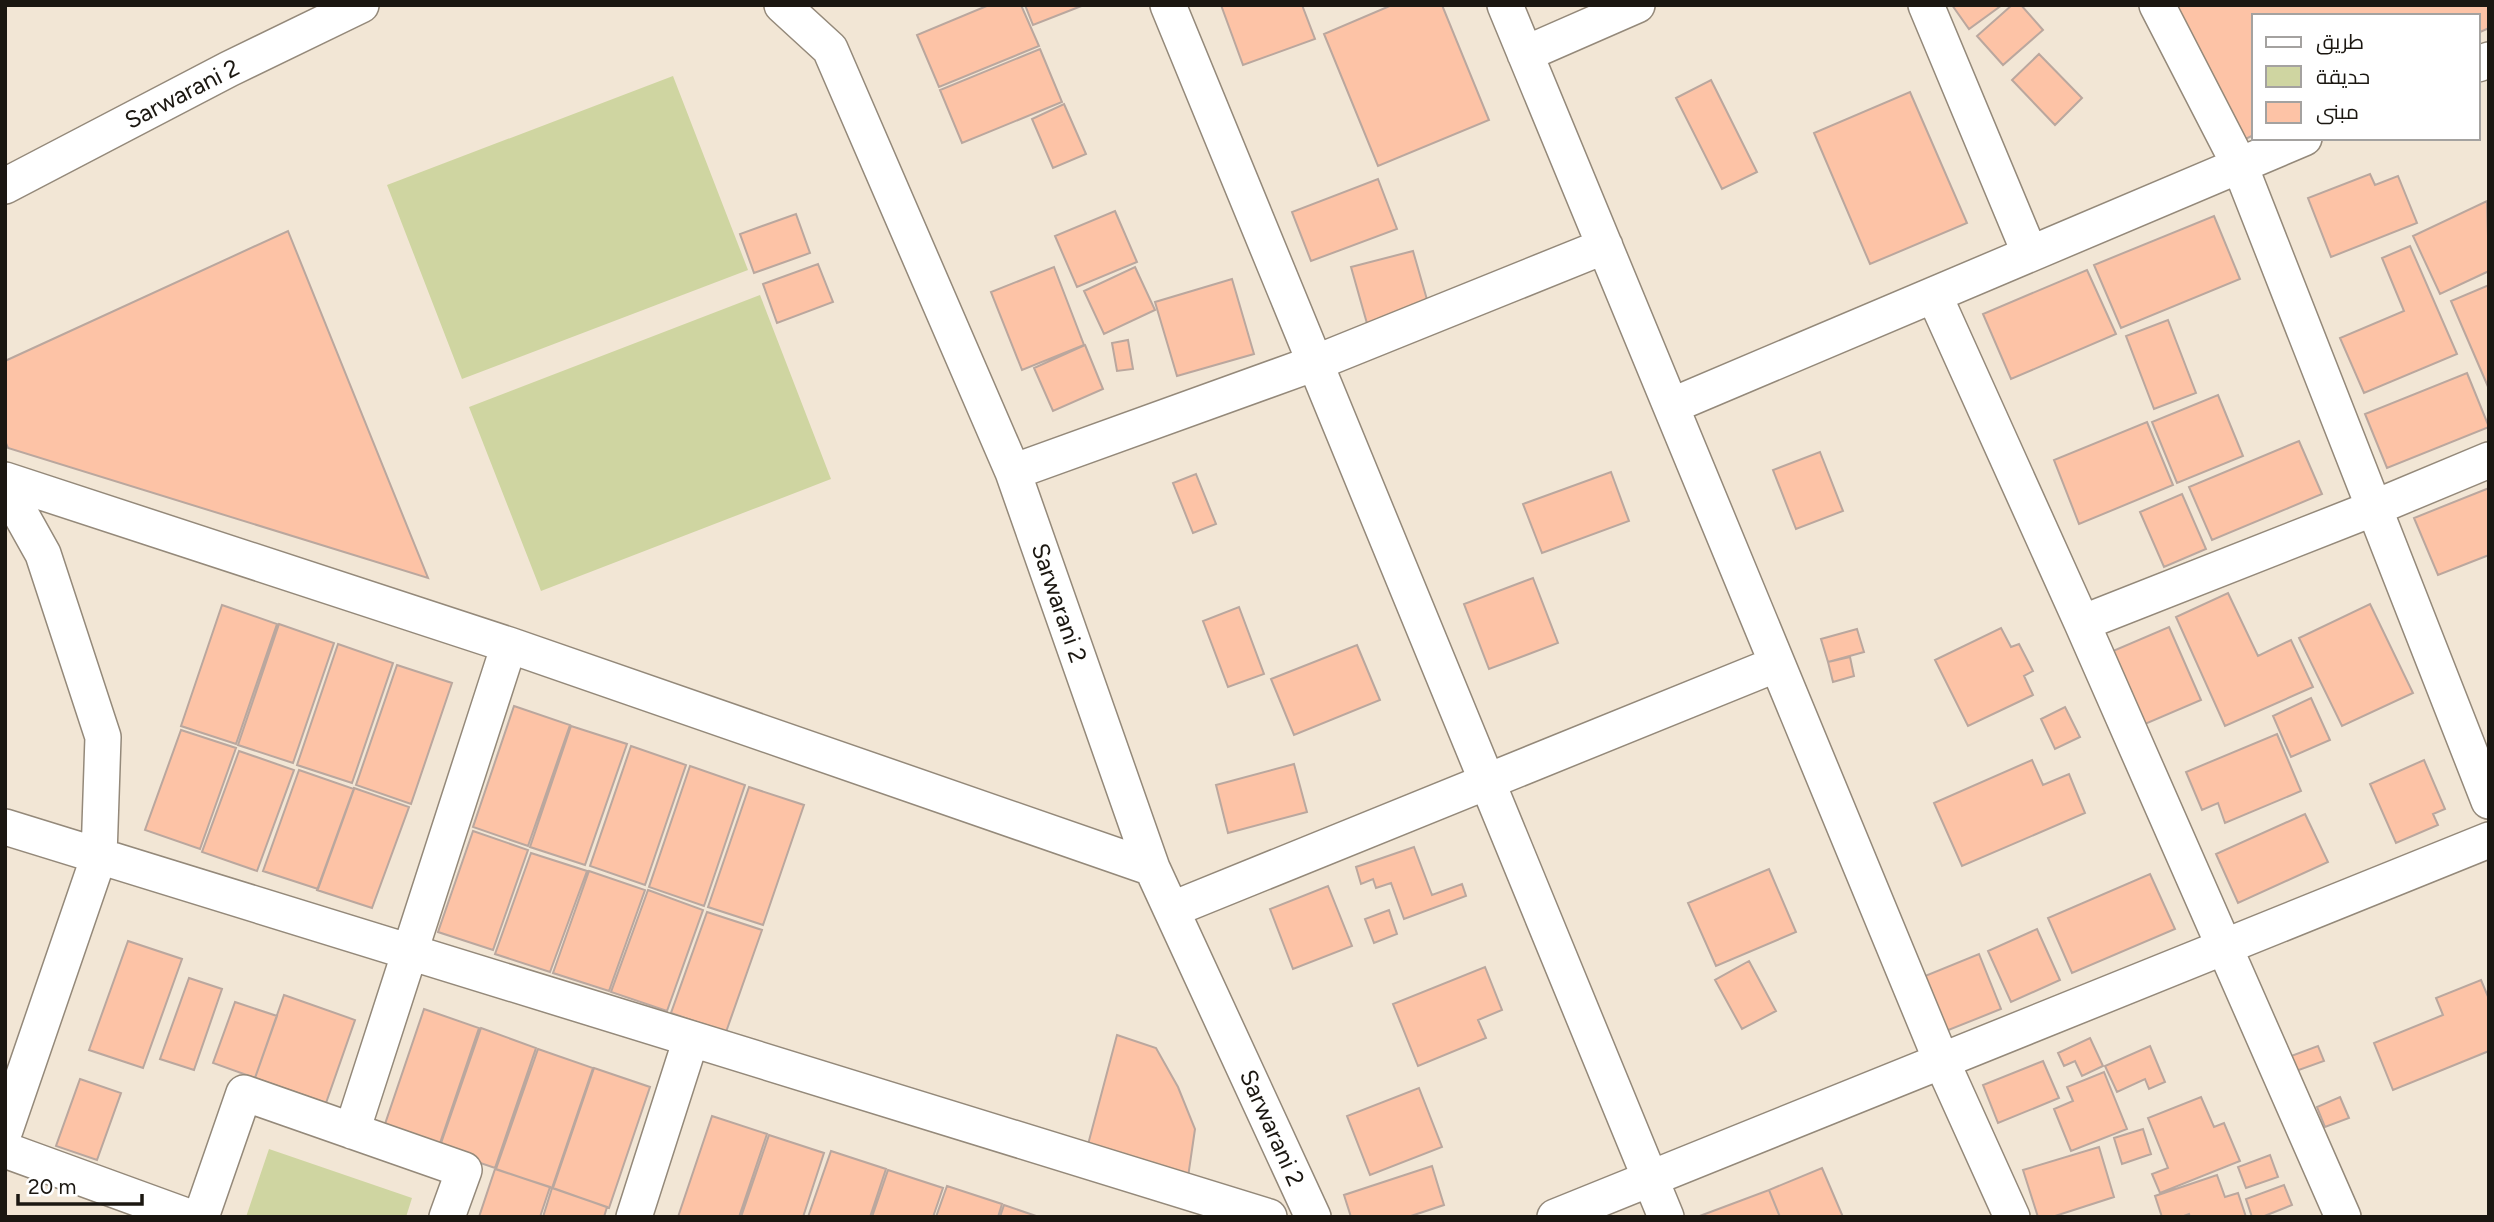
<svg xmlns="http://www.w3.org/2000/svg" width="2494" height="1222" viewBox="0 0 2494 1222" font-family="Figtree,Cairo,sans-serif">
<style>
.green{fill:#cfd5a1}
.building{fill:#fdc3a6;stroke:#baa79e;stroke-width:2}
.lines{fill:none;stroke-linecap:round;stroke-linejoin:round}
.street-casing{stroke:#94897a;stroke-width:38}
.street{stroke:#fff;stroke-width:35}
.labels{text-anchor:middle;stroke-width:6;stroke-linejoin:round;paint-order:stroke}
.street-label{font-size:24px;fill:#1b1711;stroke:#fff}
</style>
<rect width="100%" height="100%" fill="#f2e6d5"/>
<!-- green -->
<path class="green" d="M 673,76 L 748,270 L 462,379 L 387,185 Z
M 760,295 L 831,479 L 541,591 L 469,407 Z
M 269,1149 L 412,1198 L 406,1217 L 246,1217 Z"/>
<!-- building -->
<path class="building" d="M 989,5 L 1021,5 L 1039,46 L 939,87 L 917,35 Z
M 1025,5 L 1084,5 L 1033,25 Z
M 1221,5 L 1302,5 L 1315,39 L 1243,65 Z
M 1392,5 L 1442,5 L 1489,120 L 1378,166 L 1324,34 Z
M 1952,5 L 2002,5 L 1969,29 Z
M 2012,5 L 2021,5 L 2043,30 L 2003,65 L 1977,36 Z
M 2170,5 L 2489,5 L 2489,28 L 2478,33 L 2478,16 L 2254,16 L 2254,135 L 2241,141 Z
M 1040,49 L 1062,102 L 962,143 L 940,90 Z
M 2039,54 L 2082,98 L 2055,125 L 2012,80 Z
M 1711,80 L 1757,172 L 1722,189 L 1676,98 Z
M 1910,92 L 1967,223 L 1870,264 L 1814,133 Z
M 1064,104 L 1086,154 L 1053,168 L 1032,119 Z
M 2370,174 L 2375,185 L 2398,176 L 2417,223 L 2331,257 L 2308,198 Z
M 1378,179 L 1397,229 L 1311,261 L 1292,212 Z
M 2487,201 L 2489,271 L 2440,294 L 2413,236 Z
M 1115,211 L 1137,262 L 1077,287 L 1055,236 Z
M 796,214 L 810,253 L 754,273 L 740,234 Z
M 2214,216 L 2240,279 L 2121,328 L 2094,265 Z
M 288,231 L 428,578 L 8,448 L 5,441 L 5,361 Z
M 2410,246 L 2457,354 L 2364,393 L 2340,338 L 2404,311 L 2382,258 Z
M 1413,251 L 1430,310 L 1368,327 L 1351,267 Z
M 818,264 L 833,302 L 777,323 L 763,284 Z
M 1054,267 L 1084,345 L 1022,370 L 991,292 Z
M 1135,267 L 1155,310 L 1104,334 L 1084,291 Z
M 2087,270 L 2116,334 L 2011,379 L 1983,314 Z
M 1232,279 L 1254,354 L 1177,376 L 1155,302 Z
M 2489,285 L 2489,389 L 2451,301 Z
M 2168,320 L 2196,393 L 2154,409 L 2126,336 Z
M 1128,340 L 1133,369 L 1117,371 L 1112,343 Z
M 1085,345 L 1103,389 L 1053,411 L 1034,368 Z
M 2467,373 L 2489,427 L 2387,468 L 2365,414 Z
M 2218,395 L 2243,456 L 2177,483 L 2152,422 Z
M 2147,422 L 2173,485 L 2079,524 L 2054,460 Z
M 2299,441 L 2322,494 L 2212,540 L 2189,487 Z
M 1820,452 L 1843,511 L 1796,529 L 1773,470 Z
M 1611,472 L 1629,521 L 1542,553 L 1523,504 Z
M 1196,474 L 1216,524 L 1193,533 L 1173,483 Z
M 2489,488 L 2489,555 L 2438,575 L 2414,518 Z
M 2182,494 L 2206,549 L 2164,567 L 2140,512 Z
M 1533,578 L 1558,643 L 1489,669 L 1464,604 Z
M 2228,593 L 2258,656 L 2291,640 L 2313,687 L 2225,726 L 2176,617 Z
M 2370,604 L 2413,693 L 2342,726 L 2299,638 Z
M 222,605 L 277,624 L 236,744 L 181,726 Z
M 1239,607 L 1264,674 L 1228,687 L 1203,621 Z
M 279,624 L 334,643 L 293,763 L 238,745 Z
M 2169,627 L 2201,700 L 2145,724 L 2113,651 Z
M 2001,628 L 2011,647 L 2019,644 L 2033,671 L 2024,676 L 2033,695 L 1968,726 L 1935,660 Z
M 1857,629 L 1864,652 L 1828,662 L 1821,639 Z
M 338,644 L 393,663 L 352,783 L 297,765 Z
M 1357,645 L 1380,700 L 1294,735 L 1271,679 Z
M 1850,657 L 1854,676 L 1833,682 L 1828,662 Z
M 397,665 L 452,683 L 411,804 L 356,785 Z
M 2311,698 L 2330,740 L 2291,757 L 2273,716 Z
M 514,706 L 570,725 L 528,846 L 473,827 Z
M 2065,707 L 2080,737 L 2055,749 L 2041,719 Z
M 571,726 L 627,744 L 585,865 L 530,847 Z
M 181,730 L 236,748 L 200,849 L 145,830 Z
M 2277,734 L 2301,791 L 2225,823 L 2218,803 L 2202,810 L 2186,772 Z
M 631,746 L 686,765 L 645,885 L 590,866 Z
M 239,751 L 294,770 L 257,871 L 202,852 Z
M 2032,760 L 2043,785 L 2069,774 L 2085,813 L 1962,866 L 1934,803 Z
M 2424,760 L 2445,809 L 2433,814 L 2438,825 L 2396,843 L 2370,784 Z
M 1294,764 L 1307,812 L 1228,833 L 1216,785 Z
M 690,766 L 745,785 L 704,906 L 649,887 Z
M 299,770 L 354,789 L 318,889 L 263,871 Z
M 749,787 L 804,805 L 763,925 L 708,907 Z
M 354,788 L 409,807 L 372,908 L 317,890 Z
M 2305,814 L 2328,862 L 2238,903 L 2216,854 Z
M 473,831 L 528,850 L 493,950 L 438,932 Z
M 1414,847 L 1432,895 L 1462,884 L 1466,896 L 1404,919 L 1391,883 L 1376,888 L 1373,879 L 1361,884 L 1356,867 Z
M 531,853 L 587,871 L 550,972 L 495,954 Z
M 1769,869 L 1796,932 L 1716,966 L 1688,903 Z
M 589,871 L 645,890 L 609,991 L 553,973 Z
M 2150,874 L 2175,929 L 2072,973 L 2048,918 Z
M 1328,886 L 1352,946 L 1293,969 L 1270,909 Z
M 648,890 L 703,910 L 667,1011 L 611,992 Z
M 1389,910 L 1397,934 L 1374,943 L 1365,919 Z
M 707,912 L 762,930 L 726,1032 L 671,1013 Z
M 2037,929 L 2060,980 L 2011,1002 L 1988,951 Z
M 128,941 L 182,959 L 143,1068 L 89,1050 Z
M 1979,954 L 2001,1009 L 1946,1031 L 1925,976 Z
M 1749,961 L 1776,1011 L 1742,1029 L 1715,980 Z
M 1485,967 L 1502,1010 L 1478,1020 L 1486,1038 L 1418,1066 L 1393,1004 Z
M 189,978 L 222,989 L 194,1070 L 160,1059 Z
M 2481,980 L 2489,999 L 2489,1051 L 2393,1090 L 2374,1043 L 2443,1015 L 2436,998 Z
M 284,995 L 355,1020 L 326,1103 L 255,1078 Z
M 235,1002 L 277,1016 L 255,1078 L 213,1063 Z
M 424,1009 L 479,1028 L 438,1149 L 383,1130 Z
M 481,1028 L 536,1048 L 495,1168 L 439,1149 Z
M 1117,1035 L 1156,1048 L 1178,1087 L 1195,1129 L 1187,1184 L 1086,1152 Z
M 2090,1038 L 2103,1066 L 2082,1076 L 2075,1061 L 2064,1066 L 2058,1053 Z
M 2150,1046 L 2165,1082 L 2149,1089 L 2145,1079 L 2117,1092 L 2105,1066 Z
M 2318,1046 L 2324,1061 L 2296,1071 L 2291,1056 Z
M 538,1049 L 593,1068 L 552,1188 L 496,1169 Z
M 2043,1061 L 2059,1098 L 1998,1123 L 1983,1085 Z
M 594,1068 L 650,1087 L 609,1208 L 553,1188 Z
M 2104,1072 L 2127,1129 L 2071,1151 L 2054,1109 L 2073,1101 L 2067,1087 Z
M 80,1079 L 121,1093 L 97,1160 L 56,1146 Z
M 1419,1088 L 1442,1147 L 1370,1175 L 1347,1116 Z
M 2201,1097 L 2214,1127 L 2224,1123 L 2240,1161 L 2160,1193 L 2152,1174 L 2168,1168 L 2148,1118 Z
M 2340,1097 L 2349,1118 L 2325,1127 L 2317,1107 Z
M 712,1116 L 767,1134 L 739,1217 L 678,1217 Z
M 2143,1129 L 2151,1154 L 2122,1164 L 2114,1138 Z
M 769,1135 L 824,1153 L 803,1217 L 741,1217 Z
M 2099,1147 L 2114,1197 L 2052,1217 L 2038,1217 L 2023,1170 Z
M 831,1151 L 886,1169 L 870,1217 L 808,1217 Z
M 2270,1155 L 2278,1177 L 2246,1188 L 2238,1167 Z
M 1432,1166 L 1444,1205 L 1408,1217 L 1351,1217 L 1344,1195 Z
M 1822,1168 L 1843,1217 L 1780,1217 L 1769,1190 Z
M 495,1169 L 550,1187 L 540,1217 L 479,1217 Z
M 888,1170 L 943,1188 L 933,1217 L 872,1217 Z
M 2217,1175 L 2225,1197 L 2238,1193 L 2246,1217 L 2190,1217 L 2189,1214 L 2181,1217 L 2162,1217 L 2155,1196 Z
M 2284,1185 L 2292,1205 L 2262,1217 L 2252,1217 L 2246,1199 Z
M 947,1186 L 1002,1204 L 998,1217 L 936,1217 Z
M 552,1188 L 607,1207 L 604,1217 L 543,1217 Z
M 1769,1190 L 1780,1217 L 1697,1217 Z
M 1004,1205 L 1039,1217 L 1000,1217 Z"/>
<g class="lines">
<!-- street casing -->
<g class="street-casing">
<path id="street" d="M 782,5 L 830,49 L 1013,472 L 1152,868 L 1313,1217
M 1168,5 L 1666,1217
M 1505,5 L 1941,1060 L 2012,1217
M 1926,5 L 2030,254
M 2157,5 L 2240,166 L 2489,801
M 1525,54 L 1637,5
M 2478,64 L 2489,60
M 5,186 L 229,69 L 361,5
M 1934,295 L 2082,623 L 2343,1217
M 1671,406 L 2304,138
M 1013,472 L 1315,363 L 1605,246
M 5,480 L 509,645 L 1152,868
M 5,486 L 43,554 L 103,737 L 99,856 L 5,1130
M 2082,623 L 2374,508 L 2489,460
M 5,827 L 1269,1217
M 1173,909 L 1777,664
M 352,1131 L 509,645
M 5,1150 L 189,1217
M 201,1217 L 244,1093 L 464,1170 L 447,1217
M 634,1217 L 691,1039
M 1555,1217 L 2489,840"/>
</g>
<!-- street -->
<use href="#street" class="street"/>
</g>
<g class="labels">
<!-- street labels -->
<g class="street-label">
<text transform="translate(182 94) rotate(-27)" y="8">Sarwarani 2</text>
<text transform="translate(1059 603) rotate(71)" y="8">Sarwarani 2</text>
<text transform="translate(1272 1128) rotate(66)" y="8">Sarwarani 2</text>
</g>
</g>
<!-- border -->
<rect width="2494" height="1222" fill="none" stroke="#1b1711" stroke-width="14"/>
<!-- legend -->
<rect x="2252" y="14" width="228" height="126" fill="#ffffff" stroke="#a4a2a0" stroke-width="2"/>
<rect x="2266" y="37" width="35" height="10" fill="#ffffff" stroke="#a4a2a0" stroke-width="2"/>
<text x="2316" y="49" font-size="21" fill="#1b1711">طريق</text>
<rect x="2266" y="66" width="35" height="21" fill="#cfd5a1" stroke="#a4a2a0" stroke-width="2"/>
<text x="2316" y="84" font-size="21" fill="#1b1711">حديقة</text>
<rect x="2266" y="102" width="35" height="21" fill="#fdc3a6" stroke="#a4a2a0" stroke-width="2"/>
<text x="2316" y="119" font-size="21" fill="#1b1711">مبنى</text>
<!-- scale -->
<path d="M18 1194v10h124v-10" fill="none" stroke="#1b1711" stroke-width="3.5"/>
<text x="28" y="1194" font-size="21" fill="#1b1711" stroke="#ffffff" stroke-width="5" paint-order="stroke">20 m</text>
</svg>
